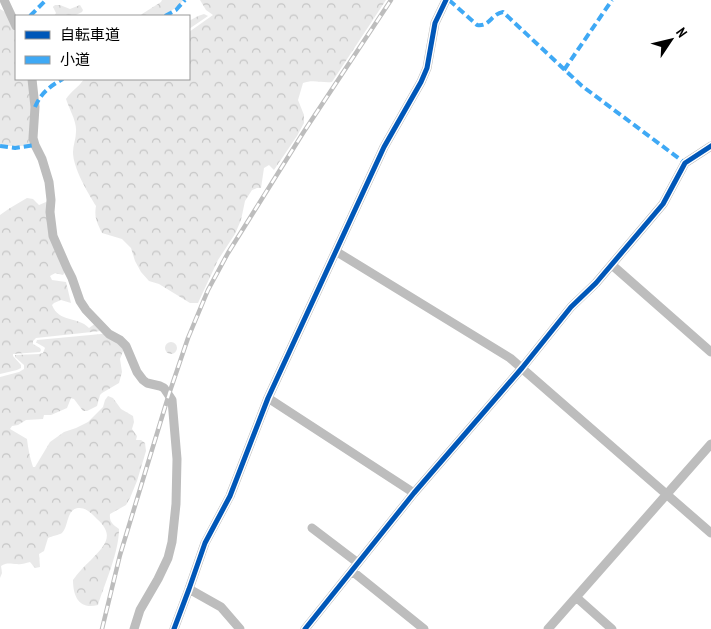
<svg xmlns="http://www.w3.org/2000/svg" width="711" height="629" viewBox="0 0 711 629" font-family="'PT Sans Narrow','Noto Sans JP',sans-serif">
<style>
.forest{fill:url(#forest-crowns)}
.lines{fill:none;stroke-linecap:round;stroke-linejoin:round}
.minor{stroke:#bdbdbd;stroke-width:9}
.rail-casing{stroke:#bdbdbd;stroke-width:4.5}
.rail{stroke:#fff;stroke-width:2.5;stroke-dasharray:8;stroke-linecap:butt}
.quiet{stroke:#3fa9f5;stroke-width:4;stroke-dasharray:8 4;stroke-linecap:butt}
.cycleway-casing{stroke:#fff;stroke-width:8}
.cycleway{stroke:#0057b8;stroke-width:5}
</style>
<defs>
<pattern id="forest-crowns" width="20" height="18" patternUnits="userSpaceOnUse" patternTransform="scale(1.25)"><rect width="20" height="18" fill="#e9e9e9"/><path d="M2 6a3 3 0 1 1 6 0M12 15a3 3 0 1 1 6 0" fill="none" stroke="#c6c6c6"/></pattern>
</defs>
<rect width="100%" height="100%" fill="#fff"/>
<!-- forest -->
<path class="forest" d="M 162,0 L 183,0 L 179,6 L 162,16 L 140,16 L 142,14 L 161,2 Z
M 200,0 L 386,0 L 332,82 C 321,83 313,79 303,83 L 298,100 L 304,115 L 304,123 L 297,136 L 274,170 L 269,165 L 264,168 L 261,188 L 257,188 L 252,190 L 245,201 L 241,220 L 235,234 L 218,260 L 198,303 L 190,303 L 159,284 L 149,281 L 141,272 L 135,261 L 131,248 L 122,239 L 102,233 C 97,222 94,218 96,206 C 88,193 73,168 73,152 C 73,145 76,139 76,132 C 77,121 69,109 66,99 C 71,91 79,87 84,79 L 189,79 L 189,32 L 213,15 L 206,10 Z
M 55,5 L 60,5 L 70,9 L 80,5 L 83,10 L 82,12 L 74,16 L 54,16 L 56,13 L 53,7 Z
M 0,9 L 7,13 L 16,27 L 14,30 L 16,33 L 16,79 L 30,79 L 32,144 C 22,147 10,147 0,144 Z
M 204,14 L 208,16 L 189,29 L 189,21 L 198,16 Z
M 27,198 L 33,199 L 39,205 L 46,202 L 49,205 L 66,270 L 63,275 L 55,273 L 50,276 L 52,280 L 66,282 L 71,303 L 61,300 L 54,303 L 52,305 C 59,323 78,316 89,328 L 96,323 L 101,331 L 36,338 L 33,341 L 33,344 L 40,348 L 41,350 L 40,352 L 13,354 L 13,356 L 21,365 L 21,368 L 17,370 L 0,374 L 0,215 L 10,208 Z
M 101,334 L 104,334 L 125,346 L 120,359 L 122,372 L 119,383 L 102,393 L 100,395 L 97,406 L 87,411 L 83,411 L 74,399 L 71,398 L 67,408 L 51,415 L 44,415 L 43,419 L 26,420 L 18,425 L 12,426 L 10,429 L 27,439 C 28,449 30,458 33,467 L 35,467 L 50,442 L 64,432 L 76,428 L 88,422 L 103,407 L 105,400 L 108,396 L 113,398 L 121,409 L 133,416 L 134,422 L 132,429 L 137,436 L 136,440 L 141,440 L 145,443 L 146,451 L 137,481 L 130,498 L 126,505 L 110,514 C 109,522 113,525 119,529 C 119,552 105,583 98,605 C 79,610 73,596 73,580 C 78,573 84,566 91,560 C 104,546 116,536 97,519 C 92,514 86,507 78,508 C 66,510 69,526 62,533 C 59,535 52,536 48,538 L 44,551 L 39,554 L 40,567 L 35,568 L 30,562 C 25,563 21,565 17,564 C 11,564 7,562 1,566 L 2,573 L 0,578 L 0,377 L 19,372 L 24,369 L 24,365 L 15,357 L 15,355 L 39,354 L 43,353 L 45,348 L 44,347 L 37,343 L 36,343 L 37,340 Z
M165 348a6 6 0 1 1 12 0a6 6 0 1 1-12 0Z"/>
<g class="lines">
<!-- minor -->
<path class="minor" d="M 4,0 L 16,26
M 32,79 L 35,107 L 33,138 L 35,145 L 42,159 L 49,182 L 51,200 L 50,212 L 53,236 L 67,268 L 72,278 L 80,301 L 86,310 L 109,334 L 120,340 L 126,346 L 137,372 L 143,380 L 147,383 L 160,386 L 164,388 L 172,400 L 177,459 L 176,504 L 172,542 L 168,558 L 158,579 L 140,610 L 134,629
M 337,252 L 510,358 L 711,533
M 612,265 L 711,352
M 268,398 L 414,493
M 312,528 L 358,563
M 352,571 L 424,629
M 189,589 L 221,607 L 240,629
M 576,597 L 612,629
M 174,629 L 189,589 L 205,543 L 230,496 L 268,398 L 384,147 L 421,82 L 427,68 L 435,23 L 446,0
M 305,629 L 414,493 L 522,368 L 571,307 L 596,283 L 663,204 L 685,163 L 711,146
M 548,629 L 711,444"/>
<!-- rail casing -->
<g class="rail-casing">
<path id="rail" d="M 102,629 L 120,555 L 169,394 L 188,338 L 208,290 L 228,253 L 303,133 L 391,0"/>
</g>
<!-- rail -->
<use href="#rail" class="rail"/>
<!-- quiet -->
<path class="quiet" d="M 449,0 L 477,25 C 490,27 491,14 503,12 L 582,86 L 685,163
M 30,16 L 46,0
M 165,16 L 176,10 L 185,0
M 564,70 L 612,0
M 35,107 C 41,93 50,86 63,79
M 0,146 L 15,148 L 35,145"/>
<!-- cycleway casing -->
<g class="cycleway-casing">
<path id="cycleway" d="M 174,629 L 189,589 L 205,543 L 230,496 L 268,398 L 384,147 L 421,82 L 427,68 L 435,23 L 446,0
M 305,629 L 414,493 L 522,368 L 571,307 L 596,283 L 663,204 L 685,163 L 711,146"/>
</g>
<!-- cycleway -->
<use href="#cycleway" class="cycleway"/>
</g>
<!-- legend -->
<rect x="15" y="15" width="175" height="65" fill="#ffffff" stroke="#999999"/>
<rect x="25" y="31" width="25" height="8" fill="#0057b8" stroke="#999999"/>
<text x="60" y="40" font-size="15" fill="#000000">自転車道</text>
<rect x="25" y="56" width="25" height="8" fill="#3fa9f5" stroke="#999999"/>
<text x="60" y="65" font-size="15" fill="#000000">小道</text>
<!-- north arrow -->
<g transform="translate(671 40) rotate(55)" stroke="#ffffff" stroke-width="4" paint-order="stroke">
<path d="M0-4L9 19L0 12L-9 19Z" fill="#000000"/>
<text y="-8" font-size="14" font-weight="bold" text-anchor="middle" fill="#000000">N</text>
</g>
</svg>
